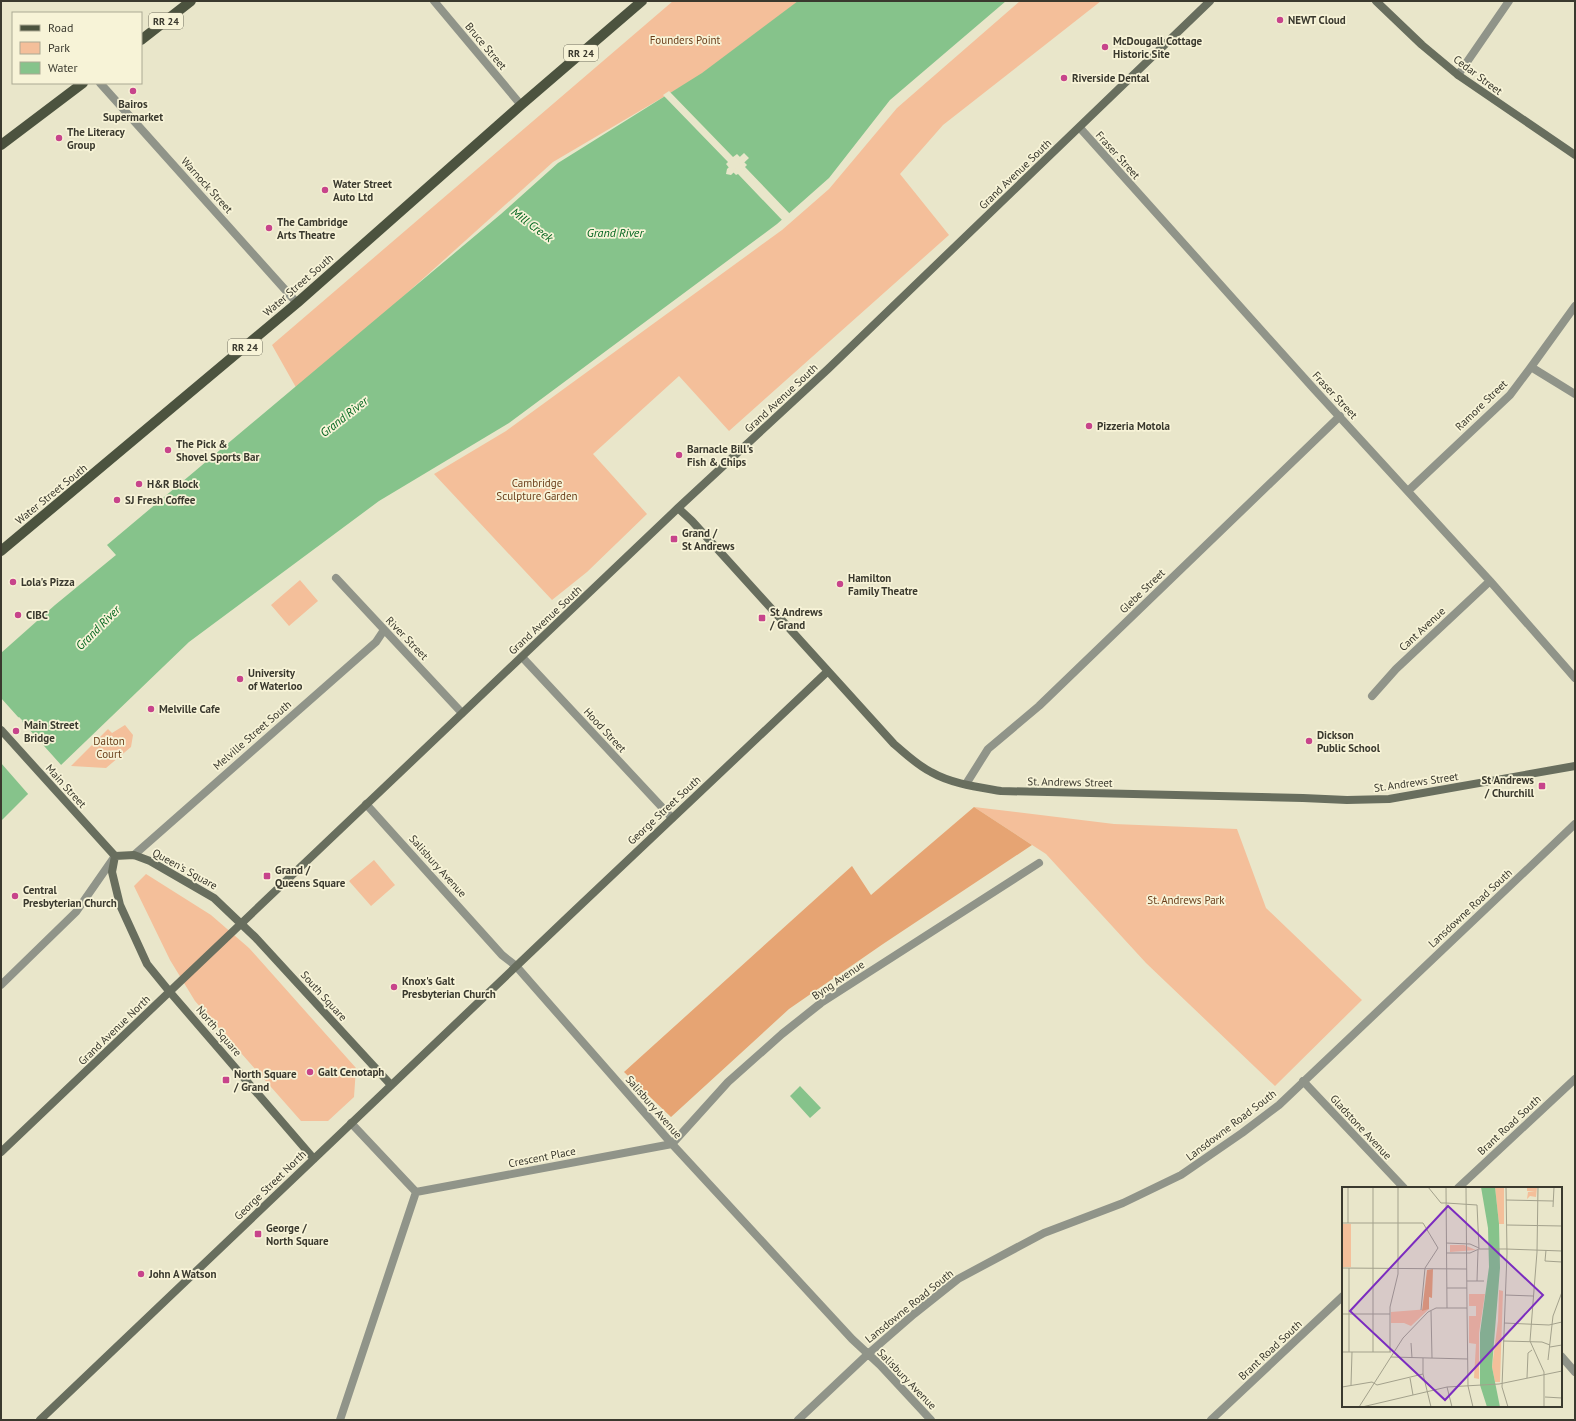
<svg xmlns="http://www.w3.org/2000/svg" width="1576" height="1421" viewBox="0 0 1576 1421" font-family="'PT Sans',sans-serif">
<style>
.green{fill:#f4bf9a}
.forest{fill:#e6a473}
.water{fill:#86c38b;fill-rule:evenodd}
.pier{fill:#e9e6ca}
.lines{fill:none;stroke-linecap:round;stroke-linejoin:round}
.street{stroke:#909489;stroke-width:8}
.secondary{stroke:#686e5e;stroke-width:8}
.primary{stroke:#4c533f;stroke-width:10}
.poi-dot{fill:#c7448b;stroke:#f7f3d7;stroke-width:1.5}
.labels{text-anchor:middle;stroke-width:3.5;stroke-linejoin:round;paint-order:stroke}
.shield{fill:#f7f3d7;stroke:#737161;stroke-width:1}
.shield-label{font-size:10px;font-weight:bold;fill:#3a392e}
.poi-label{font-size:11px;font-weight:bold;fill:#3a392e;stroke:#f7f3d7;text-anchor:start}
.park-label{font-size:11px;fill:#6b3f1b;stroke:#f7f3d7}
.street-label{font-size:11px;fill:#3a392e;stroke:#f7f3d7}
.water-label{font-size:12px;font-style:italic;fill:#03651f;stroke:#f7f3d7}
.inset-road{fill:none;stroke:#a3a18c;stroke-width:1}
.view{fill:#7b2cbf;fill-opacity:0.15;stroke:#7b2cbf;stroke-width:2}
.inset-edge{fill:none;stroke:#3a392e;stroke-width:2}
</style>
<rect width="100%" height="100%" fill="#e9e6ca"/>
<!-- green -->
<path class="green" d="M 673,1 L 799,1 L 711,69 L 553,162 L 298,391 L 272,345 Z
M 1020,1 L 1101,1 L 943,125 L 900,174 L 949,235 L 729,431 L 679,376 L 593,454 L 647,514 L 587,572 L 552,600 L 434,474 L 506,431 L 782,230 L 829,189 L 897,108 Z
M 300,580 L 318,601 L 289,626 L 271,605 Z
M 125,725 L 133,735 L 131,747 L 106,768 L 71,766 L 108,729 L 112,733 Z
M 974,807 L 1114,824 L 1237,829 L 1266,908 L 1362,1000 L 1275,1086 L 1146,963 L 1046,854 Z
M 374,860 L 395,885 L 371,906 L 349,881 Z
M 146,874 L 211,915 L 249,948 L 356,1068 L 354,1097 L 328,1121 L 301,1121 L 195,1001 L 170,960 L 134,886 Z"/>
<!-- forest -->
<path class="forest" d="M 974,807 L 1032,845 L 883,944 L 789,1009 L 671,1117 L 624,1072 L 852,866 L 871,895 Z"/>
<!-- water -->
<path class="water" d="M 798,1 L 1006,1 L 890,100 L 829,178 L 777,224 L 509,423 L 379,501 L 189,642 L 60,766 L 27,795 L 1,821 L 1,741 L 23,721 L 19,717 L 1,733 L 1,653 L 55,605 L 116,555 L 107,545 L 501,214 L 558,163 L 702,73 ZM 744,153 L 749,158 L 731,175 L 726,174 L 727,169 Z
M 800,1086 L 821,1108 L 810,1118 L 790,1096 Z"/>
<!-- pier -->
<path class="pier" d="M 669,91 L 733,157 L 737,154 L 741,158 L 730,169 L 726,164 L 728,162 L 663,95 Z
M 743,161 L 747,165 L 745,167 L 791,215 L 783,221 L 738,174 L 736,175 L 732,171 Z
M 1,698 L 62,766 L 29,795 L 1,763 L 1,738 L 20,721 L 19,720 L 1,735 Z"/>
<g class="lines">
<!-- street -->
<path class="street" d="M 434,1 L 521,105
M 1458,75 L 1509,1
M 100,83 L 297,303
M 1080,128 L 1314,389 L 1490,581 L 1575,678
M 1531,367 L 1575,394
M 1408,491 L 1510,395 L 1531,367 L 1575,306
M 336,578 L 462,713
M 522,657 L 672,818
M 1372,696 L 1396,669 L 1490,581
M 966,784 L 988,749 L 1039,706 L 1340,416
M 366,804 L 502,955 L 516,966 L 672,1144 L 852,1339 L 880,1365 L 931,1420
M 134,855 L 376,642 L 384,630
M 1,985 L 76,912 L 115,856
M 1303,1081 L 1404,1188
M 351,1123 L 416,1192
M 672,1144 L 728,1082 L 782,1034 L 821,1003 L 1039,863
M 1458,1188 L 1575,1079
M 416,1192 L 672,1144
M 1561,1356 L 1575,1372
M 340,1420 L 416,1192
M 798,1420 L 868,1354 L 914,1314 L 958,1279 L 1044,1233 L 1123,1203 L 1181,1175 L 1242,1133 L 1279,1105 L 1575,824
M 1211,1420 L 1343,1296"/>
<!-- secondary -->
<path class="secondary" d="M 1376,1 L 1422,45 L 1458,75 L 1575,155
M 678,508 L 692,521 L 894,744 C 906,754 917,765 931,772 C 952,784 978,787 1001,791 L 1303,798 L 1347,800 L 1389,799 L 1575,766
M 1,730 L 115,856
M 115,856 L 112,872 L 120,905 L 147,964 L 169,991 L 314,1159
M 115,856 L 134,855 L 150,861 L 214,898 L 255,937 L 391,1085
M 1,1152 L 678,508 L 828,369 L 1210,1
M 40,1420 L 570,915 L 828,671"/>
<!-- primary -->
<path class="primary" d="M 141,40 L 191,1
M 1,145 L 83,83
M 1,551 L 297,303 L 521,105 L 642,1"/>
</g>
<!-- markers -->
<g class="poi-dot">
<circle cx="1280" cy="20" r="4"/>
<circle cx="1105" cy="47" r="4"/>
<circle cx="1064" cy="78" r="4"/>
<circle cx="133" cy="91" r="4"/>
<circle cx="59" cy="138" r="4"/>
<circle cx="325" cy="190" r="4"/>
<circle cx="269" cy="228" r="4"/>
<circle cx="1089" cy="426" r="4"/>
<circle cx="168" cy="450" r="4"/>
<circle cx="679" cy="455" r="4"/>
<circle cx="139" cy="484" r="4"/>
<circle cx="117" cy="500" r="4"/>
<rect x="670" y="535" width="8" height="8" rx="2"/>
<circle cx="13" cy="582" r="4"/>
<circle cx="840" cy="584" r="4"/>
<circle cx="18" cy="615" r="4"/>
<rect x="758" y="614" width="8" height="8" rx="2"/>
<circle cx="240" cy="679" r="4"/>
<circle cx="151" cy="709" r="4"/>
<circle cx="16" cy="731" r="4"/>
<circle cx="1309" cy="741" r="4"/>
<rect x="1538" y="782" width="8" height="8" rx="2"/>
<rect x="263" y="872" width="8" height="8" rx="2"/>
<circle cx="15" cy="896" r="4"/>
<circle cx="394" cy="987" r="4"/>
<circle cx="310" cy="1072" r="4"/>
<rect x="222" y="1076" width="8" height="8" rx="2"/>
<rect x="254" y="1230" width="8" height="8" rx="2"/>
<circle cx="141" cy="1274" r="4"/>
</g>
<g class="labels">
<!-- shield labels -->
<g class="shield">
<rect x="149" y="13" width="34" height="16" rx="3"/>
<rect x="564" y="45" width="34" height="16" rx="3"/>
<rect x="228" y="339" width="34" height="16" rx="3"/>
</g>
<g class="shield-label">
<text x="166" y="25">RR 24</text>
<text x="581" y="57">RR 24</text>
<text x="245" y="351">RR 24</text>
</g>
<!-- poi labels -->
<g class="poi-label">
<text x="1288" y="24">NEWT Cloud</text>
<text x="1113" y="45">McDougall Cottage<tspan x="1113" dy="13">Historic Site</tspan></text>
<text x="1072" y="82">Riverside Dental</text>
<text x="133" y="108" text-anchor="middle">Bairos<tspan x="133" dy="13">Supermarket</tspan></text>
<text x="67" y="136">The Literacy<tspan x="67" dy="13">Group</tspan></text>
<text x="333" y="188">Water Street<tspan x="333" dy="13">Auto Ltd</tspan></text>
<text x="277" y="226">The Cambridge<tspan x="277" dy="13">Arts Theatre</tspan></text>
<text x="1097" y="430">Pizzeria Motola</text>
<text x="176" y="448">The Pick &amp;<tspan x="176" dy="13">Shovel Sports Bar</tspan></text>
<text x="687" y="453">Barnacle Bill's<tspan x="687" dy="13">Fish &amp; Chips</tspan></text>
<text x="147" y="488">H&amp;R Block</text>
<text x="125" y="504">SJ Fresh Coffee</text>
<text x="682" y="537">Grand /<tspan x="682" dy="13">St Andrews</tspan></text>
<text x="848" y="582">Hamilton<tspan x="848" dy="13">Family Theatre</tspan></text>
<text x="21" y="586">Lola's Pizza</text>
<text x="770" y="616">St Andrews<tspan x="770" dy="13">/ Grand</tspan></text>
<text x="26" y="619">CIBC</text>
<text x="248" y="677">University<tspan x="248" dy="13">of Waterloo</tspan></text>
<text x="159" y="713">Melville Cafe</text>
<text x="24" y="729">Main Street<tspan x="24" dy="13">Bridge</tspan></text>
<text x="1317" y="739">Dickson<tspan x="1317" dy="13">Public School</tspan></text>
<text x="1534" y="784" text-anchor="end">St Andrews<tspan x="1534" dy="13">/ Churchill</tspan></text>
<text x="275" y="874">Grand /<tspan x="275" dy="13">Queens Square</tspan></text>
<text x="23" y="894">Central<tspan x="23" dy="13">Presbyterian Church</tspan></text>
<text x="402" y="985">Knox's Galt<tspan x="402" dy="13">Presbyterian Church</tspan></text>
<text x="318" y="1076">Galt Cenotaph</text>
<text x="234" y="1078">North Square<tspan x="234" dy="13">/ Grand</tspan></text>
<text x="266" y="1232">George /<tspan x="266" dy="13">North Square</tspan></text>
<text x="149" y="1278">John A Watson</text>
</g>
<!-- park labels -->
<g class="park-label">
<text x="685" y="44">Founders Point</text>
<text x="537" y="487">Cambridge<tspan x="537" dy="13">Sculpture Garden</tspan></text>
<text x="109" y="745">Dalton<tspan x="109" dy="13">Court</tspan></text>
<text x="1186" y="904">St. Andrews Park</text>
</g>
<!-- street labels -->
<g class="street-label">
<text transform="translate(486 46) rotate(50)" y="4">Bruce Street</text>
<text transform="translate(1478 75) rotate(37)" y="4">Cedar Street</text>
<text transform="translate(1118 155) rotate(48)" y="4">Fraser Street</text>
<text transform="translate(1015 174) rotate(-44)" y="4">Grand Avenue South</text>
<text transform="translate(207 185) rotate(48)" y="4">Warnock Street</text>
<text transform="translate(298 285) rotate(-41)" y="4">Water Street South</text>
<text transform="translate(1335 395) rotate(47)" y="4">Fraser Street</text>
<text transform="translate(781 398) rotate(-43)" y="4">Grand Avenue South</text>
<text transform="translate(1481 405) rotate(-44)" y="4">Ramore Street</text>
<text transform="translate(51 494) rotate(-39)" y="4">Water Street South</text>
<text transform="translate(1142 591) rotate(-44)" y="4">Glebe Street</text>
<text transform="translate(545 620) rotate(-43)" y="4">Grand Avenue South</text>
<text transform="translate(1422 629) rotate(-43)" y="4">Cant Avenue</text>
<text transform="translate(407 638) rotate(46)" y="4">River Street</text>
<text transform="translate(605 730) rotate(47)" y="4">Hood Street</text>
<text transform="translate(252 735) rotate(-41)" y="4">Melville Street South</text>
<text transform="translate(1070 782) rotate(1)" y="4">St. Andrews Street</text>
<text transform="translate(1416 782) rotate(-8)" y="4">St. Andrews Street</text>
<text transform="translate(66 786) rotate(48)" y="4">Main Street</text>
<text transform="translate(664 810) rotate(-43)" y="4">George Street South</text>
<text transform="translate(438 866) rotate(48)" y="4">Salisbury Avenue</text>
<text transform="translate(185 869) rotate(29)" y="4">Queen's Square</text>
<text transform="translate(1470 908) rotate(-43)" y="4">Lansdowne Road South</text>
<text transform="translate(838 980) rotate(-34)" y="4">Byng Avenue</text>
<text transform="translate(324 996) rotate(48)" y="4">South Square</text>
<text transform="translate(114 1030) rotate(-44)" y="4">Grand Avenue North</text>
<text transform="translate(219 1031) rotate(49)" y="4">North Square</text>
<text transform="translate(654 1107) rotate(49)" y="4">Salisbury Avenue</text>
<text transform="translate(1231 1125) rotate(-37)" y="4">Lansdowne Road South</text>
<text transform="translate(1509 1125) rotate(-43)" y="4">Brant Road South</text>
<text transform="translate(1361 1127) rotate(47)" y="4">Gladstone Avenue</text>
<text transform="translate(542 1157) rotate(-11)" y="4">Crescent Place</text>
<text transform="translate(270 1185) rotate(-44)" y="4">George Street North</text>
<text transform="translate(909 1306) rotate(-39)" y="4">Lansdowne Road South</text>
<text transform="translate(1270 1350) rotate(-43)" y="4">Brant Road South</text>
<text transform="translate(907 1379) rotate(46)" y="4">Salisbury Avenue</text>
</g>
<!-- water labels -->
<g class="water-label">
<text transform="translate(532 225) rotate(37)" y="4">Mill Creek</text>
<text x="615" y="237">Grand River</text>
<text transform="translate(344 417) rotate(-38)" y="4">Grand River</text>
<text transform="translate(98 628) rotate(-45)" y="4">Grand River</text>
</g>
</g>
<!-- overview -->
<g transform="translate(1342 1187)">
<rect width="220" height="220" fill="#e9e6ca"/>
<path d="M 153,0 L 162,0 L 162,37 L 157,37 ZM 185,0 L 195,0 L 194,10 L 188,9 L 185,12 L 186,5 L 193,4 L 185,4 ZM 0,37 L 9,37 L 9,80 L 0,80 ZM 108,58 L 122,58 L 134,63 L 108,65 ZM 157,103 L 161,104 L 158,195 L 153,195 L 150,180 L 156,134 ZM 127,107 L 143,107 L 137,146 L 137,192 L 132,191 L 134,157 L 127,156 L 127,129 L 134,129 L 134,119 L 127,119 ZM 87,122 L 69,139 L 62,136 L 49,136 L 49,125 Z" fill="#f4bf9a"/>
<path d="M 91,82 L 90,111 L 87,110 L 87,122 L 80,124 L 85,83 Z" fill="#e6a473"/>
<path d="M 139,0 L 153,0 L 157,37 L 158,81 L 150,180 L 158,220 L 145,220 L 138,198 L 138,146 L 147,80 L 146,41 Z" fill="#86c38b"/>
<path class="inset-road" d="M 6,0 L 6,36M 31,0 L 31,165M 86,0 L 99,16 L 104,16M 104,0 L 105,121M 124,0 L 125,121M 164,0 L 165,66 L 160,200 L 166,220M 196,0 L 195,65 L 188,154 L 202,185 L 202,220M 164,13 L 211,14M 104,16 L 135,18 L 137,62M 211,20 L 212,0M 0,36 L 81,36 L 96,61M 165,38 L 220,39M 104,56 L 128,57 L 137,61M 137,62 L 164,62M 164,62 L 220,64M 204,63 L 203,74 L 220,75M 104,66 L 128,66 L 137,62M 0,81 L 125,82M 83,81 L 96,61M 125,94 L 142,94M 135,94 L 136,63M 105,101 L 125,101M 163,108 L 191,109M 79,123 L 83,81M 89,124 L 90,171M 0,127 L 48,127M 162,136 L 207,138 L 220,135M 161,154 L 200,155 L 208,158M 69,156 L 70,171M 208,160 L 220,158M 0,165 L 49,165M 7,165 L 7,81M 48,165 L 48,120 L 56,87 L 56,0M 49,170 L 126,172M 81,171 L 81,187 L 89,220M 206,173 L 211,129 L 220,105M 68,191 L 71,208M 185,191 L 186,166 L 190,163M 9,198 L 10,165M 126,199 L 131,220M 0,200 L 30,195 L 35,198 L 81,187M 105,200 L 110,220M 203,210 L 220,211M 17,220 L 61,151 L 86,125 L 94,121 L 125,121 L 126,199M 20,220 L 105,200 L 157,197 L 220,184"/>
<path class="view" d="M 106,19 L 201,108 L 103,213 L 8,124 Z"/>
<rect width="220" height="220" class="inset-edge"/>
</g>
<!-- border -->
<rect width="1576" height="1421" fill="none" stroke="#3a392e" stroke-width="4"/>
<!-- legend -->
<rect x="12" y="12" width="130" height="72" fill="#f7f3d7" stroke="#aba993"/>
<rect x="20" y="25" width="20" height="6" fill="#4c533f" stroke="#aba993"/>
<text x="48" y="32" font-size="12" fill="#3a392e">Road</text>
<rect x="20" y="42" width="20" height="12" fill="#f4bf9a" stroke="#aba993"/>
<text x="48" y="52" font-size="12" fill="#3a392e">Park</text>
<rect x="20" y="62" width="20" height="12" fill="#86c38b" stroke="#aba993"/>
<text x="48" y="72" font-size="12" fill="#3a392e">Water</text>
</svg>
